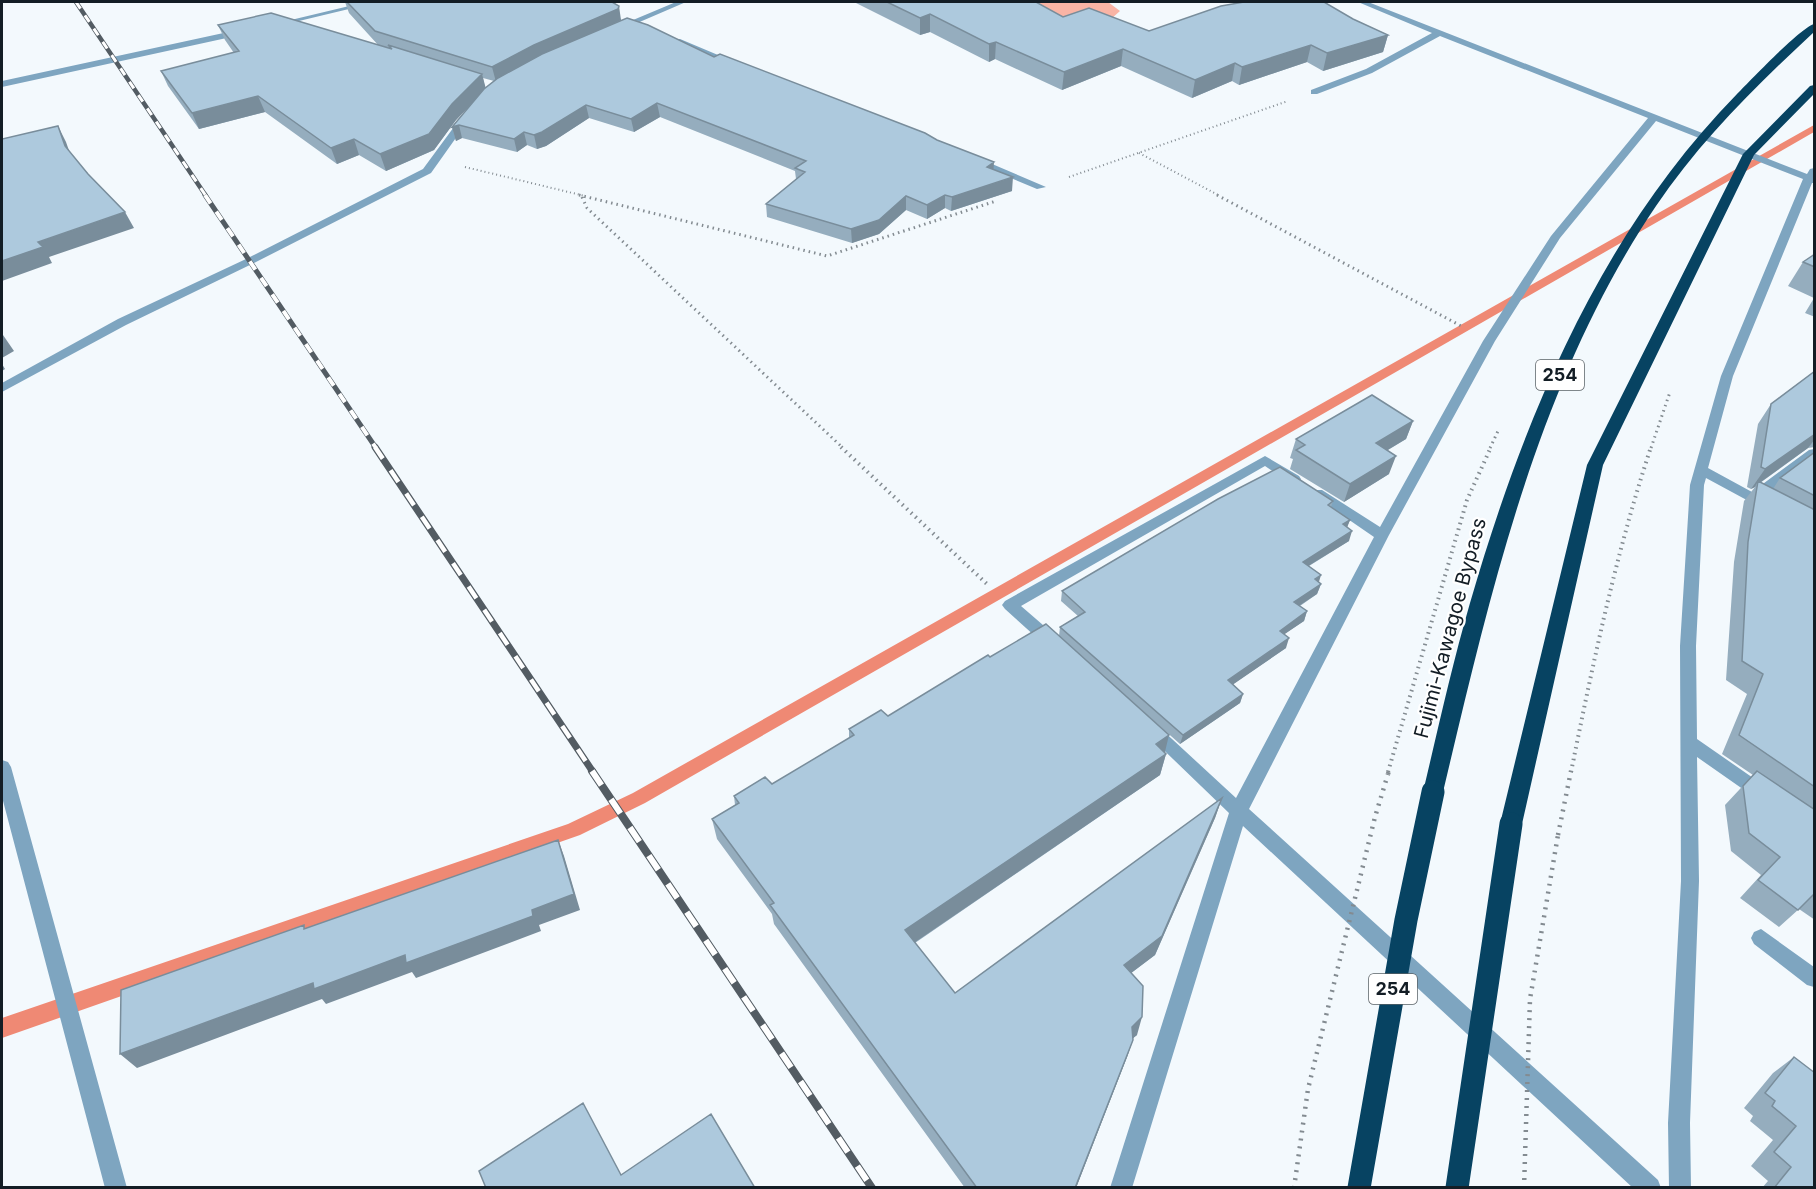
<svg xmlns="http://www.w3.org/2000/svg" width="1816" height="1189" viewBox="0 0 1816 1189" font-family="Inter,sans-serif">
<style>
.green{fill:#f9b4a5}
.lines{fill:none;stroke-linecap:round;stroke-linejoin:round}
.stream{fill:#ef8974;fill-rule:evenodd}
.path-far3{stroke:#838b91;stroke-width:2;stroke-dasharray:1 3;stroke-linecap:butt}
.path-far2{stroke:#838b91;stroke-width:3;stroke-dasharray:1.5 4;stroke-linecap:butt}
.path-far1{stroke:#838b91;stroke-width:4;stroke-dasharray:1.5 4.5;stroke-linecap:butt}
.path{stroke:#838b91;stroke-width:4.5;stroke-dasharray:2 6;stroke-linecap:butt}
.minor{fill:#7ea5c0;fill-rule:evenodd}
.highway{fill:#074362;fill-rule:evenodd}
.rail-far3-casing{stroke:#535c63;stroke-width:4.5}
.rail-far2-casing{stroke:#535c63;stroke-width:5}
.rail-far1-casing{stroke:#535c63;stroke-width:7}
.rail-casing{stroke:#535c63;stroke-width:8}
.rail-far3{stroke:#fff;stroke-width:3;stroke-dasharray:8;stroke-linecap:butt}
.rail-far2{stroke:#fff;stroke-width:4;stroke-dasharray:10;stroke-linecap:butt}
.rail-far1{stroke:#fff;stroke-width:4.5;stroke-dasharray:14;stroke-linecap:butt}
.rail{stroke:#fff;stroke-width:6;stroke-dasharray:17;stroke-linecap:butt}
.path-bridge{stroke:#838b91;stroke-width:4.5;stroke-dasharray:2 6;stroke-linecap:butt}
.highway-bridge{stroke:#074362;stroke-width:23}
.wall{fill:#95adbe;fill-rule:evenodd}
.shaded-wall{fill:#798d9b}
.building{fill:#adc9dd;stroke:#798d9b;stroke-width:1.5}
.labels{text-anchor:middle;stroke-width:4.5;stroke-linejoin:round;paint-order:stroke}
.shield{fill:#fff;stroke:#5a6166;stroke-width:1.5}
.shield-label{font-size:18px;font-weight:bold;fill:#131d25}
.street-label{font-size:20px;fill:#131d25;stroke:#fff}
</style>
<rect width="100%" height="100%" fill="#f3f9fd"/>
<!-- green -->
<path class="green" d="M 1008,2 L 1108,2 L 1120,11 L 1111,19 L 1054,23 Z"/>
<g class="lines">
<!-- stream -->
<path class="stream" d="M 1814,125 L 1814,132 L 645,803 L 580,835 L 2,1038 L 2,1018 L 568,824 L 633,793 Z"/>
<!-- path-far3 -->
<path class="path-far3" d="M 1139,153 L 1220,196
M 465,167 L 585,196
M 1069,177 L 1288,101"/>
<!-- path-far2 -->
<path class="path-far2" d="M 579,195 L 827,256 L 996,201
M 1217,195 L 1463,327
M 582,197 L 587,208 L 843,448
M 1490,448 L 1498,431
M 1651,448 L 1670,392"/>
<!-- path-far1 -->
<path class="path-far1" d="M 841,447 L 988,585
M 1388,772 L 1467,500 L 1491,447
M 1571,772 C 1593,663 1616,553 1651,447"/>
<!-- path -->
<path class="path" d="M 1388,774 L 1389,771
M 1558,835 L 1571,771"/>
<!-- minor -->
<path class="minor" d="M 366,2 L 378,2 L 274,27 L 270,25 Z
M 676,2 L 686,2 L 621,30 L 614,28 Z
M 1358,2 L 1368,2 L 1807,174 L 1810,169 L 1814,168 L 1814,183 L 1812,183 L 1733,376 L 1708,468 L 1752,492 L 1809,450 L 1814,449 L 1814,459 L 1763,498 L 1774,506 L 1767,511 L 1706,478 L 1704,485 L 1696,646 L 1697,739 L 1769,789 L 1772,794 L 1769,799 L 1763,801 L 1757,799 L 1697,757 L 1699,881 L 1690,1123 L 1691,1188 L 1669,1188 L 1668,1123 L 1681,881 L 1680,646 L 1690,485 L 1721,376 L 1803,179 L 1656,121 L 1560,238 L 1495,341 L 1389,535 L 1249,809 L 1658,1180 L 1661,1188 L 1633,1188 L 1243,826 L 1132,1188 L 1110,1188 L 1229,813 L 1145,732 L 1147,727 L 1153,725 L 1159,727 L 1236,798 L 1374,537 L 1310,493 L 1312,490 L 1322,490 L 1380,527 L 1483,341 L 1551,236 L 1648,118 L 1440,36 L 1372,73 L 1317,94 L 1311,94 L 1311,90 L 1366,69 L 1432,33 Z
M 242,29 L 246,32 L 245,34 L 2,87 L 2,81 Z
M 674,39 L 680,39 L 737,63 L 730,65 L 674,43 Z
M 465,115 L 470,118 L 431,173 L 254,263 L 126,325 L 2,392 L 2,383 L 118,319 L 246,259 L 423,169 L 462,116 Z
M 972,158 L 978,158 L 1046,187 L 1037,189 L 972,162 Z
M 1265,456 L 1299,476 L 1301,479 L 1299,482 L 1289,482 L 1265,466 L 1021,606 L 1058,638 L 1060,642 L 1058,646 L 1046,646 L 1005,609 L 1002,605 L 1005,601 Z
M 2,760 L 8,762 L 11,767 L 127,1188 L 105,1188 L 2,797 Z
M 1761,929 L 1814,967 L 1814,987 L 1807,985 L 1754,944 L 1751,938 L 1754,932 Z"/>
<!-- highway -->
<path class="highway" d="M 1814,24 L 1814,32 C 1757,85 1700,141 1656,206 C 1538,381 1491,590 1443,792 L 1440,798 L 1433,801 L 1426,798 L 1423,792 C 1438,729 1452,665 1470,603 C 1524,417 1600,234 1737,94 C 1751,80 1799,29 1814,24 Z
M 1814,85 L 1814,94 L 1754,155 L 1603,465 L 1522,824 L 1519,830 L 1511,833 L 1503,830 L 1500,824 L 1587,465 L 1743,154 L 1810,86 Z"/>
<!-- rail-far3 casing -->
<g class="rail-far3-casing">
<path id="rail-far3" d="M 76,2 L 206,196"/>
</g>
<!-- rail-far2 casing -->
<g class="rail-far2-casing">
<path id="rail-far2" d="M 205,195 L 376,448"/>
</g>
<!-- rail-far1 casing -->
<g class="rail-far1-casing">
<path id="rail-far1" d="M 375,447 L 593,772"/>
</g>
<!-- rail casing -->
<g class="rail-casing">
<path id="rail" d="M 592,771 L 872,1188"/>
</g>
<!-- rail-far3 -->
<use href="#rail-far3" class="rail-far3"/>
<!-- rail-far2 -->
<use href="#rail-far2" class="rail-far2"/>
<!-- rail-far1 -->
<use href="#rail-far1" class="rail-far1"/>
<!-- rail -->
<use href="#rail" class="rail"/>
<!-- path-bridge -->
<path class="path-bridge" d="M 1294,1188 L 1308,1089 L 1375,817 L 1388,774
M 1524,1188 L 1530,999 L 1558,835"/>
<!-- highway-bridge -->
<path class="highway-bridge" d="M 1359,1188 L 1406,920 L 1433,792
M 1457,1188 L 1511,824"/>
</g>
<!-- wall -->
<path class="wall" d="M 345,2 L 612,2 L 621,20 L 714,57 L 937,140 L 994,170 L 1012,191 L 951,211 L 945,208 L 927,219 L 906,210 L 879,234 L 852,243 L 767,217 L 766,204 L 796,179 L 795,171 L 660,117 L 634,132 L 589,118 L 546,146 L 537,149 L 527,145 L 517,152 L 462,138 L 456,141 L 452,127 L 472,103 L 456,120 L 434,150 L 386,171 L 359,155 L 337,164 L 265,112 L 199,129 L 168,86 L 161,71 L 234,53 L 225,40 L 218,25 L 379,46 L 349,13 ZM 483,78 L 494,81 L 485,88 Z
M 854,2 L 1036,2 L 1063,17 L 1149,31 L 1353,19 L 1388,35 L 1383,52 L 1323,71 L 1307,62 L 1239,85 L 1232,81 L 1192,98 L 1121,66 L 1062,90 L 995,59 L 989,62 L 930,32 L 920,35 Z
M 1815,254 L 1815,317 L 1805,313 L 1814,298 L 1788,286 L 1803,262 Z
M 1815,371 L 1815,447 L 1808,448 L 1760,483 L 1773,489 L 1780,478 L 1815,452 L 1815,920 L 1799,909 L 1779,927 L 1740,898 L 1761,875 L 1731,851 L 1725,805 L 1753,775 L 1722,754 L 1747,694 L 1726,680 L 1734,562 L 1744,501 L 1755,487 L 1751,489 L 1747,487 L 1758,424 L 1771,404 Z
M 1413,421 L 1406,439 L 1388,450 L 1389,474 L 1344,502 L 1290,469 L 1293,459 L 1290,458 L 1296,439 Z
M 1333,501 L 1331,507 L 1350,520 L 1347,527 L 1349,541 L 1309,566 L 1319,582 L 1321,584 L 1317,594 L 1300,606 L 1307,611 L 1304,621 L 1284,634 L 1286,648 L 1233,684 L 1243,694 L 1240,703 L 1180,744 L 1110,682 L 1166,754 L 1160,775 L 915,943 L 955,993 L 1222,798 L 1215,818 L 1155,955 L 1131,973 L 1137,1035 L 1133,1038 L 1133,1040 L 1127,1057 L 1076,1188 L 965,1188 L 774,924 L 772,914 L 717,839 L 712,819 L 735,805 L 734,796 L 772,784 L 849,738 L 849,729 L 888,716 L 990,657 L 1059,636 L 1060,627 L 1078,616 L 1061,601 L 1062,591 Z
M 1794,1057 L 1815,1188 L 1762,1188 L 1768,1181 L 1751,1166 L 1773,1140 L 1750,1121 L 1753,1116 L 1744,1108 L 1773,1073 Z"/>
<!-- shaded-wall -->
<path class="shaded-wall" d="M 619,6 L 621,20 L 496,82 L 492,67 L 534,45 Z
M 930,14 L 930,32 L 920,35 L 920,18 Z
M 1388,35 L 1383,52 L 1323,71 L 1327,53 Z
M 996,42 L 995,59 L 989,62 L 989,44 Z
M 1311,45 L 1307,62 L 1239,85 L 1242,67 Z
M 1123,49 L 1121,66 L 1062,90 L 1064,72 Z
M 1235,63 L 1232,81 L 1192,98 L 1195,80 Z
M 482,74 L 486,89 L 456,120 L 434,150 L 386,171 L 380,154 L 452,104 Z
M 258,96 L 265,112 L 199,129 L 192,113 Z
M 657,103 L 660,117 L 634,132 L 631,119 Z
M 586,105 L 589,118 L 546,146 L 537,149 L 534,135 Z
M 459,125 L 462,138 L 456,141 L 452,127 Z
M 58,126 L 66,142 L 73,162 L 65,146 Z
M 524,132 L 527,145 L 517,152 L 514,139 Z
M 354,139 L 359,155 L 337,164 L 331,148 Z
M 994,162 L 993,176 L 987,167 Z
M 1013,177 L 1012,191 L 951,211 L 952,197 Z
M 945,195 L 945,208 L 927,219 L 927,205 Z
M 906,196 L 906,210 L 879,234 L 852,243 L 851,229 Z
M 125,212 L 134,228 L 49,257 L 52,263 L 2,281 L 2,261 L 38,242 Z
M 2,335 L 3,335 L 14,351 L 2,358 Z
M 2,364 L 5,369 L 2,371 Z
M 1413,421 L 1406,439 L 1369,461 L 1376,443 Z
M 1815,434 L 1815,439 L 1808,448 L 1758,484 L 1758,481 L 1755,487 L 1751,489 L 1765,469 Z
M 1396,456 L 1389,474 L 1344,502 L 1350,484 Z
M 1350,520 L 1346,530 L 1343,524 Z
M 1352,531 L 1349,541 L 1300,571 L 1303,562 Z
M 1321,575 L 1318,585 L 1315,579 Z
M 1321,584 L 1317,594 L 1291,611 L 1294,602 Z
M 1307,611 L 1304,621 L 1276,640 L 1280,631 Z
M 1289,638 L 1286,648 L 1225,690 L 1228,680 Z
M 1243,694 L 1240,703 L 1180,744 L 1183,735 Z
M 1169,735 L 1164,756 L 1166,754 L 1160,775 L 905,949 L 905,930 Z
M 1222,798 L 1215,818 L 1155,955 L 1118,983 L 1124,965 Z
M 558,840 L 564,856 L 580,910 L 539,925 L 541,931 L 416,978 L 412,972 L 326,1004 L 322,999 L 137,1068 L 120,1054 L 313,983 L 405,955 L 532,910 Z
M 1142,1017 L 1137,1035 L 1126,1044 L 1132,1027 Z
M 1133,1040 L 1127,1057 L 1076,1188 L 1075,1188 Z"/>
<!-- building -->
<path class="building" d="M 347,2 L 612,2 L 619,6 L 618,9 L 534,45 L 492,67 L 375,31 Z
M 887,2 L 1036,2 L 1063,17 L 1089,8 L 1149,31 L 1221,6 L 1244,2 L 1324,2 L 1353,19 L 1388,35 L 1327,53 L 1311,45 L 1242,67 L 1235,63 L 1195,80 L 1123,49 L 1064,72 L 996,42 L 989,44 L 930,14 L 920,18 Z
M 271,13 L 392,49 L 388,45 L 482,74 L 452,104 L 429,134 L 380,154 L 354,139 L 331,148 L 258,96 L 192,113 L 161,71 L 239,51 L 218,25 Z
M 627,18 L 648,25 L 714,57 L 720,54 L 925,133 L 937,140 L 994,162 L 987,167 L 1013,177 L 952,197 L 945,195 L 927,205 L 906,196 L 879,220 L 851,229 L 766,204 L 805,172 L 795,168 L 806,161 L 657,103 L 631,119 L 586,105 L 542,132 L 534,135 L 524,132 L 514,139 L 459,125 L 452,127 L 484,89 L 498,78 L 542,54 Z
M 58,126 L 65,146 L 88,174 L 125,212 L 38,242 L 43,247 L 2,261 L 2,139 Z
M 1815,254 L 1815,267 L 1803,262 Z
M 1815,371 L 1815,434 L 1765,469 L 1761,467 L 1771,404 Z
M 1372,395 L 1413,421 L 1376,443 L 1396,456 L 1350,484 L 1296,450 L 1305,445 L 1296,439 Z
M 1815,452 L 1815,496 L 1780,478 Z
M 1280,467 L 1333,501 L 1328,505 L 1350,520 L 1343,524 L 1352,531 L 1303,562 L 1321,575 L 1315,579 L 1321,584 L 1294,602 L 1307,611 L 1280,631 L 1289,638 L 1228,680 L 1243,694 L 1183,735 L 1060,627 L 1085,612 L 1062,591 L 1218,499 Z
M 1758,481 L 1815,510 L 1815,787 L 1739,735 L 1763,674 L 1742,661 L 1748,542 Z
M 1046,624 L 1169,735 L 1156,744 L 1166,754 L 905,930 L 955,993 L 1222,798 L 1162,936 L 1124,965 L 1143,986 L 1142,1017 L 1132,1027 L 1133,1040 L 1075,1188 L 977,1188 L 770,905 L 774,903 L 712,819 L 739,803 L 734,796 L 765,777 L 772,784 L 854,735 L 849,729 L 881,710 L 888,716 L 988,655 L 990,657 Z
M 1757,771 L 1815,810 L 1815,893 L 1798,910 L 1758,880 L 1780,857 L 1749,833 L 1743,786 Z
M 558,840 L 574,894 L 532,910 L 533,916 L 406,963 L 405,955 L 314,989 L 313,983 L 120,1054 L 121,990 L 304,925 L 304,929 Z
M 1794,1057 L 1815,1073 L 1815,1188 L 1774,1188 L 1791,1167 L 1774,1152 L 1796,1126 L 1772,1106 L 1775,1101 L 1765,1093 Z
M 583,1103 L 621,1175 L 711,1114 L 755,1188 L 486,1188 L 479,1171 Z"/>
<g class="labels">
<!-- shield labels -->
<g class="shield">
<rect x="1536" y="360" width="48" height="30" rx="4.5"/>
<rect x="1369" y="974" width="48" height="30" rx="4.5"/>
</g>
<g class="shield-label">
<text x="1560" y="381">254</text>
<text x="1393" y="995">254</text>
</g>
<!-- street labels -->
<g class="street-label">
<text transform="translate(1450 628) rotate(-75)" y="7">Fujimi-Kawagoe Bypass</text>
</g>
</g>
<!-- border -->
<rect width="1816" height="1189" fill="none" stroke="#131d25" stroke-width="6"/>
</svg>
